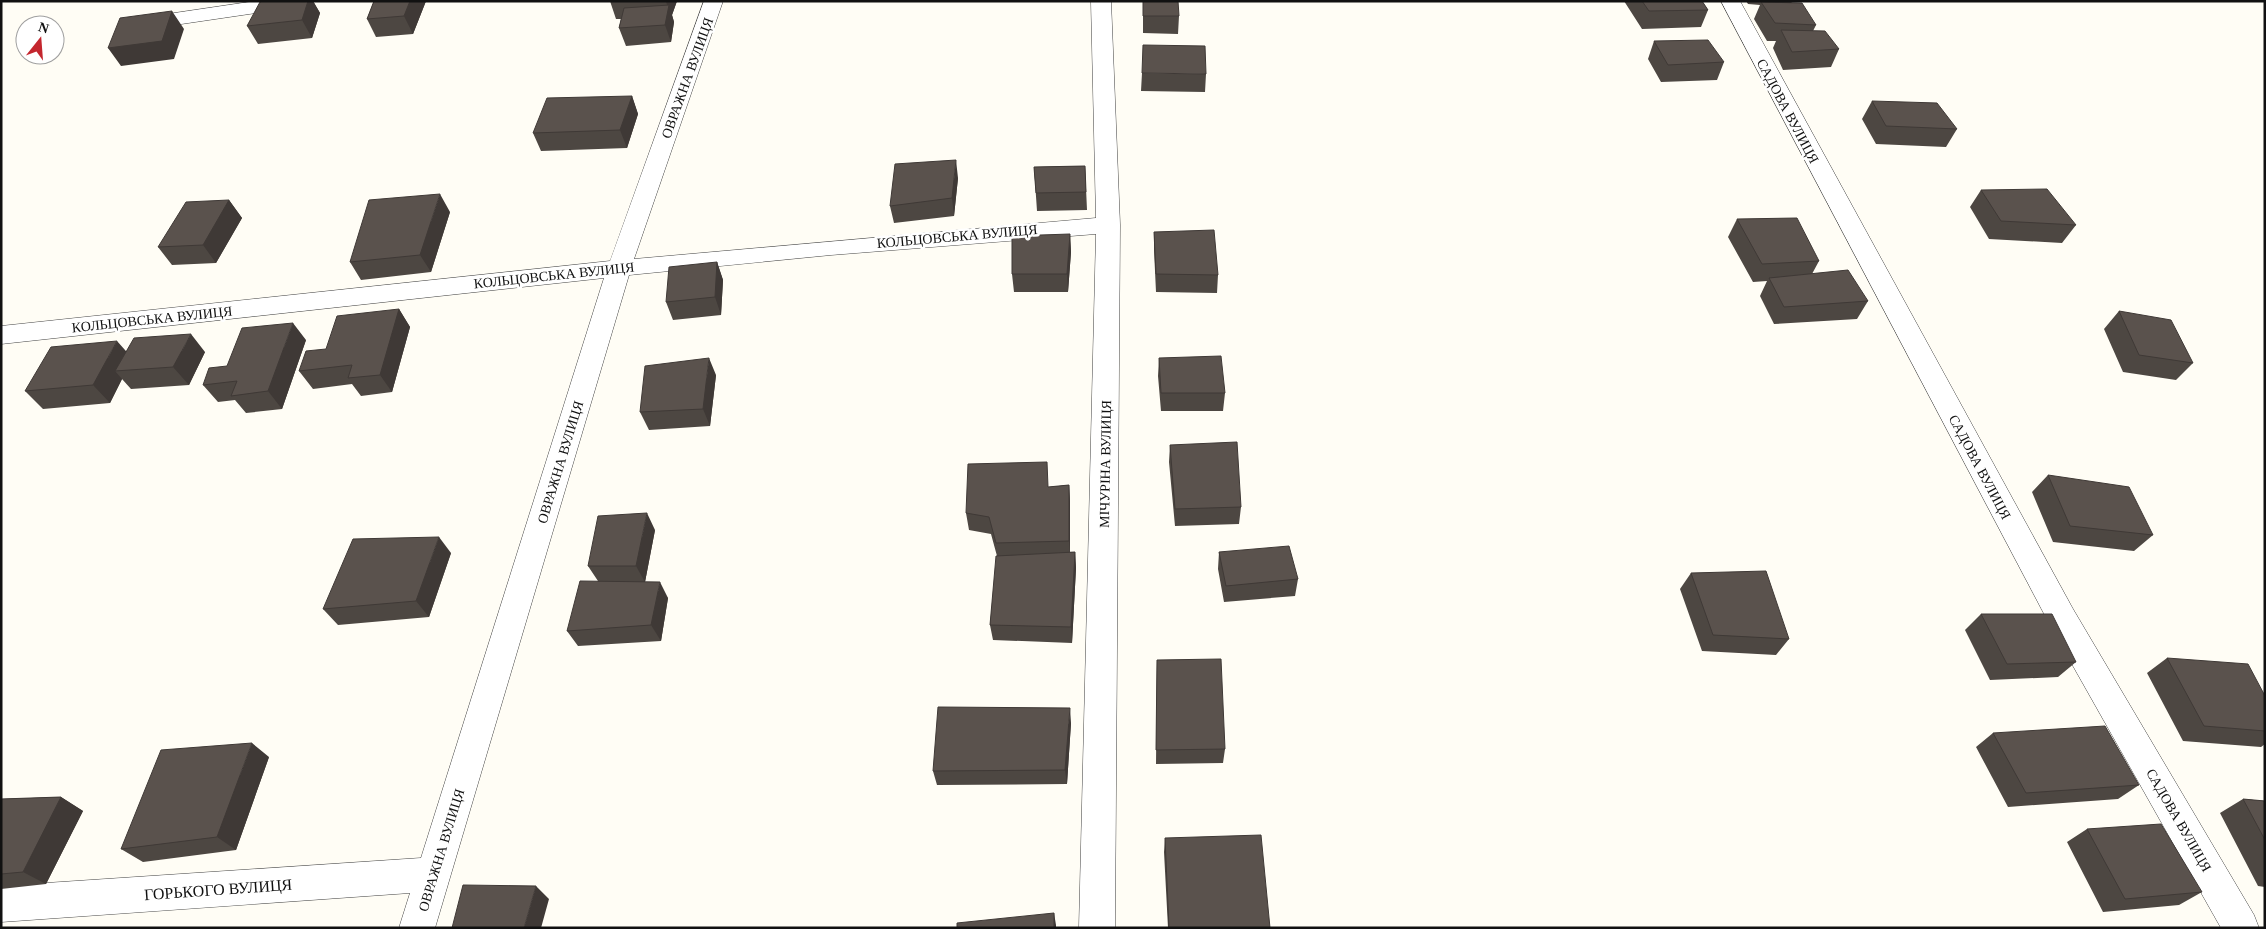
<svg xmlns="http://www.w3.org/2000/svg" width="2266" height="929" viewBox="0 0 2266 929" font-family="Georgia,serif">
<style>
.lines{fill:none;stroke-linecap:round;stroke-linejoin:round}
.street-casing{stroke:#444;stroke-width:1}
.street{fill:#fff;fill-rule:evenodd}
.wall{fill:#4d4742}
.shaded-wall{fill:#3f3936}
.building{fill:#5a524d;stroke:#3f3936}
.labels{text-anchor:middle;stroke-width:5;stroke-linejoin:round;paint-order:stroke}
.street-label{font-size:14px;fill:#111;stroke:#fff}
.near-street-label{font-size:16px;fill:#111;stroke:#fff}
</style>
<rect width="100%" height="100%" fill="#fffdf5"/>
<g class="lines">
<!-- street casing -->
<g class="street-casing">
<path id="street" d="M 256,1 L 306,1 L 304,5 L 297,7 L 161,27 L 154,25 L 151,21 L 154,17 L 161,15 Z
M 704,1 L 723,1 L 634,259 L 1096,218 L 1091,1 L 1111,1 L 1120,225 L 1115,928 L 1079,928 L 1096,234 L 831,255 L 629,275 L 435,928 L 399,928 L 410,893 L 1,922 L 1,886 L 421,858 L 604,278 L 1,344 L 1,326 L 610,261 Z
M 1721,1 L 1740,1 L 2073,609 L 2254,915 L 2259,928 L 2221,928 L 2051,627 Z"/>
</g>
<!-- street -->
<use href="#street" class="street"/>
</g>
<!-- wall -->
<path class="wall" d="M 263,1 L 313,1 L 320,13 L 312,38 L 258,44 L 247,26 Z
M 374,1 L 426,1 L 413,34 L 376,37 L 367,19 Z
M 610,1 L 677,1 L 672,15 L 674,22 L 671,42 L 626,46 L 619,28 L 621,19 L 616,19 Z
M 1143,1 L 1179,16 L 1178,34 L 1143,33 Z
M 1624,1 L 1702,1 L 1708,10 L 1701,27 L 1642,29 Z
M 1746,1 L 1791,1 L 1791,2 L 1816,25 L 1813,31 L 1839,49 L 1831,67 L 1783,70 L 1773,48 L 1776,41 L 1767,41 L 1754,19 L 1760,5 L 1748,4 Z
M 1654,41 L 1724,62 L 1717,80 L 1661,82 L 1648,59 Z
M 1142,73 L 1206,74 L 1205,92 L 1141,91 Z
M 632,96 L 638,114 L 627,148 L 541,151 L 533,133 Z
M 1872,101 L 1957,129 L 1946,147 L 1876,144 L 1862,119 Z
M 1085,166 L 1087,210 L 1037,211 L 1034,167 Z
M 958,178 L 954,216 L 894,223 L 890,206 Z
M 1981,190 L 2076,225 L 2062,243 L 1989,239 L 1970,207 Z
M 229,200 L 242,218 L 216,263 L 172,265 L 158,247 Z
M 450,212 L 431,272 L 361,280 L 350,262 Z
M 1737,219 L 1819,261 L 1812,274 L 1868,301 L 1857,319 L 1774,324 L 1760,296 L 1767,281 L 1753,282 L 1728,237 Z
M 1154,232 L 1218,275 L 1217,293 L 1156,292 L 1154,250 Z
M 1070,234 L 1071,252 L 1068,292 L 1014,292 L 1012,274 Z
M 717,262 L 723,280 L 721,315 L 673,320 L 666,302 Z
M 399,309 L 410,327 L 392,392 L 361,396 L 352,384 L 313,389 L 299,371 L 326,349 Z
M 2119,311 L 2193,363 L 2176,380 L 2123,372 L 2104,329 Z
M 306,340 L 282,409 L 246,413 L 235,400 L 218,402 L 203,385 L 227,366 Z
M 126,351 L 205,352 L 189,385 L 131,389 L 122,379 L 110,403 L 43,409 L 25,391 Z
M 1159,358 L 1225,393 L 1223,411 L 1161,411 L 1158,376 Z
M 716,375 L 710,426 L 649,430 L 640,412 Z
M 1170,445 L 1241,507 L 1239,524 L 1175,526 L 1169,462 Z
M 2048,475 L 2153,535 L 2134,551 L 2053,542 L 2032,492 Z
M 1069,485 L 1070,502 L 1070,552 L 1075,552 L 1076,568 L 1072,643 L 993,640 L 990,625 L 997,556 L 991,534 L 969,530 L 966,513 L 1049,487 Z
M 655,530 L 645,582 L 668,598 L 661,641 L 578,646 L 567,631 L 598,581 L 588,566 Z
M 1219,552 L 1298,579 L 1295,596 L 1224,602 L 1218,569 Z
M 451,553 L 429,617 L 338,625 L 323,609 Z
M 1691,573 L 1789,639 L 1776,655 L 1702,651 L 1680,589 Z
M 1981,614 L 2076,662 L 2058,677 L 1990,680 L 1965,630 Z
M 2167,658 L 2265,696 L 2265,744 L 2261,747 L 2183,741 L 2147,673 Z
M 1157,660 L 1225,749 L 1223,763 L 1156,764 Z
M 1071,723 L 1067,784 L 937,785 L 933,771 Z
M 1993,733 L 2139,785 L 2118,799 L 2008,807 L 1976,747 Z
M 269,757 L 236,850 L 143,862 L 121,849 Z
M 61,797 L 83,811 L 46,884 L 1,889 L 1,799 Z
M 2243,799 L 2265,801 L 2265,887 L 2258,886 L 2220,813 Z
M 2087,829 L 2202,892 L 2179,905 L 2103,912 L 2067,842 Z
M 1165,838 L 1270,928 L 1168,928 L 1164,852 Z"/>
<!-- shaded-wall -->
<path class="shaded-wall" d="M 308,1 L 313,1 L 320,13 L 312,38 L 302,20 Z
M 410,1 L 426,1 L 413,34 L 404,16 Z
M 666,1 L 677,1 L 672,15 L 674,22 L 671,42 L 665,25 L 668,9 Z
M 172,11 L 184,29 L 174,59 L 121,66 L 108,48 Z
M 632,96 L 638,114 L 627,148 L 620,130 Z
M 956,160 L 958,178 L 954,216 L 952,198 Z
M 440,194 L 450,212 L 431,272 L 420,255 Z
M 229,200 L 242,218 L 216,263 L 203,245 Z
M 1070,234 L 1071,252 L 1068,292 L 1067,274 Z
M 717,262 L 723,280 L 721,315 L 715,297 Z
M 399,309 L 410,327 L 392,392 L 380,375 Z
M 293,323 L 306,340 L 282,409 L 268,391 Z
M 191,334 L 205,352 L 189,385 L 173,367 Z
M 117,341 L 133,359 L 115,371 L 122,379 L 110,403 L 93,385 Z
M 709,358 L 716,375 L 710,426 L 703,409 Z
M 1069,485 L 1070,502 L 1070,557 L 1069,541 Z
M 647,513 L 655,530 L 645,582 L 636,566 Z
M 439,537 L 451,553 L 429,617 L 416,601 Z
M 1075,552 L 1076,568 L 1072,643 L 1071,627 Z
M 660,582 L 668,598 L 661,641 L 651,625 Z
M 1070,708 L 1071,723 L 1067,784 L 1065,770 Z
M 252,743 L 269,757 L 236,850 L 217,837 Z
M 61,797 L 83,811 L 46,884 L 23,872 Z
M 536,886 L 549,899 L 541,928 L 524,928 Z
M 1054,913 L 1056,925 L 1056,928 L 1054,928 Z"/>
<!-- building -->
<path class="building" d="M 263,1 L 308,1 L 302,20 L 247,26 L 260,2 Z
M 374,1 L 410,1 L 404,16 L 367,19 Z
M 1143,1 L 1178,1 L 1179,16 L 1143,16 Z
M 1642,1 L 1702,1 L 1708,10 L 1649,11 Z
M 1761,2 L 1802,3 L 1816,25 L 1775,23 Z
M 669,5 L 665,25 L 619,28 L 624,8 Z
M 172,11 L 162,41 L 108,48 L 120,18 Z
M 1781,30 L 1825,31 L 1839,49 L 1792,52 Z
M 1708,40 L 1724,62 L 1668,65 L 1654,41 Z
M 1143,45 L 1205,46 L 1206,74 L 1142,73 Z
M 632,96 L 620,130 L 533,133 L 547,98 Z
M 1872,101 L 1937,103 L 1957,129 L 1886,126 Z
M 956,160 L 952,198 L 890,206 L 895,164 Z
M 1085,166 L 1086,192 L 1036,193 L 1034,167 Z
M 2047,189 L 2076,225 L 2001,221 L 1981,190 Z
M 440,194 L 420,255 L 350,262 L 369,200 Z
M 229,200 L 203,245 L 158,247 L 186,202 Z
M 1797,218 L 1819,261 L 1762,264 L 1737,219 Z
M 1214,230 L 1218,275 L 1156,274 L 1154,232 Z
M 1070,234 L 1067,274 L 1012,274 L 1012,236 Z
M 717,262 L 715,297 L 666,302 L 669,267 Z
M 1848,270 L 1868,301 L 1784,307 L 1769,278 Z
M 399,309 L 380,375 L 348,378 L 352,365 L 299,371 L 306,351 L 326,349 L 337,316 Z
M 2119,311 L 2171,320 L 2193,363 L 2139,355 Z
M 293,323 L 268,391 L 231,396 L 237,381 L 203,385 L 209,368 L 227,366 L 242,328 Z
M 191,334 L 173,367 L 115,371 L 134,338 Z
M 117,341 L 93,385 L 25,391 L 51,347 Z
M 1221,356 L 1225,393 L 1161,393 L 1159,358 Z
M 709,358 L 703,409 L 640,412 L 645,366 Z
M 1237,442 L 1241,507 L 1175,509 L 1170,445 Z
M 1047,462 L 1048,487 L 1069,485 L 1069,541 L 996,543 L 989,517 L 966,513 L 968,464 Z
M 2048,475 L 2129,487 L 2153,535 L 2070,526 Z
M 647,513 L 636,566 L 588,566 L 598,516 Z
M 439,537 L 416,601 L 323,609 L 353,539 Z
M 1289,546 L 1298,579 L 1226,586 L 1219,552 Z
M 1075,552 L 1071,627 L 990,625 L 996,556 Z
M 1766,571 L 1789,639 L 1713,635 L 1691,573 Z
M 580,581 L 660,582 L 651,625 L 567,631 Z
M 1981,614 L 2052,614 L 2076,662 L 2007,664 Z
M 2167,658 L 2248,664 L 2265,696 L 2265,731 L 2204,726 Z
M 1221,659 L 1225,749 L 1156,750 L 1157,660 Z
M 938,707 L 1070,708 L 1065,770 L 933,771 Z
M 2105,726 L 2139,785 L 2026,793 L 1993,733 Z
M 252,743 L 217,837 L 121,849 L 161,750 Z
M 61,797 L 23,872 L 1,874 L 1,799 Z
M 2243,799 L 2265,801 L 2265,840 Z
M 2161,824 L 2202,892 L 2125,899 L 2087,829 Z
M 1261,835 L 1270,928 L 1169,928 L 1165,838 Z
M 463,885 L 536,886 L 524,928 L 452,928 Z
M 1054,913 L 1054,928 L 957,928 L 957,923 Z"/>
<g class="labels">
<!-- street labels -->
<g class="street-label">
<text transform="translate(687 78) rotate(-70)" y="5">ОВРАЖНА ВУЛИЦЯ</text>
<text transform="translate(1788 111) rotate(62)" y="5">САДОВА ВУЛИЦЯ</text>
<text transform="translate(957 236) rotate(-5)" y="5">КОЛЬЦОВСЬКА ВУЛИЦЯ</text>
<text transform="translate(554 275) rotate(-6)" y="5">КОЛЬЦОВСЬКА ВУЛИЦЯ</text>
<text transform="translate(152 319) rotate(-6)" y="5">КОЛЬЦОВСЬКА ВУЛИЦЯ</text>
<text transform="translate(560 462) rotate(-73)" y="5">ОВРАЖНА ВУЛИЦЯ</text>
<text transform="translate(1105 464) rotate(-89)" y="5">МІЧУРІНА ВУЛИЦЯ</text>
<text transform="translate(1980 467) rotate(62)" y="5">САДОВА ВУЛИЦЯ</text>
<text transform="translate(2179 820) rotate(60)" y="5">САДОВА ВУЛИЦЯ</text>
<text transform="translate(441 850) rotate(-73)" y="5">ОВРАЖНА ВУЛИЦЯ</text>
</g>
<!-- near-street labels -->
<g class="near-street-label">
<text transform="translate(218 889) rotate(-4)" y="6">ГОРЬКОГО ВУЛИЦЯ</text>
</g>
</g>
<!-- border -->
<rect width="2266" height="929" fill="none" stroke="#111111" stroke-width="5"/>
<!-- north arrow -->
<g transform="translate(40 40) rotate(17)"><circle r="24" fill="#ffffff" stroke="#a0a0a0"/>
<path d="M0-4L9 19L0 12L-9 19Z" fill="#c4262e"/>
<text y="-8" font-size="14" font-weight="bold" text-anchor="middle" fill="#111111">N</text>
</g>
</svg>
